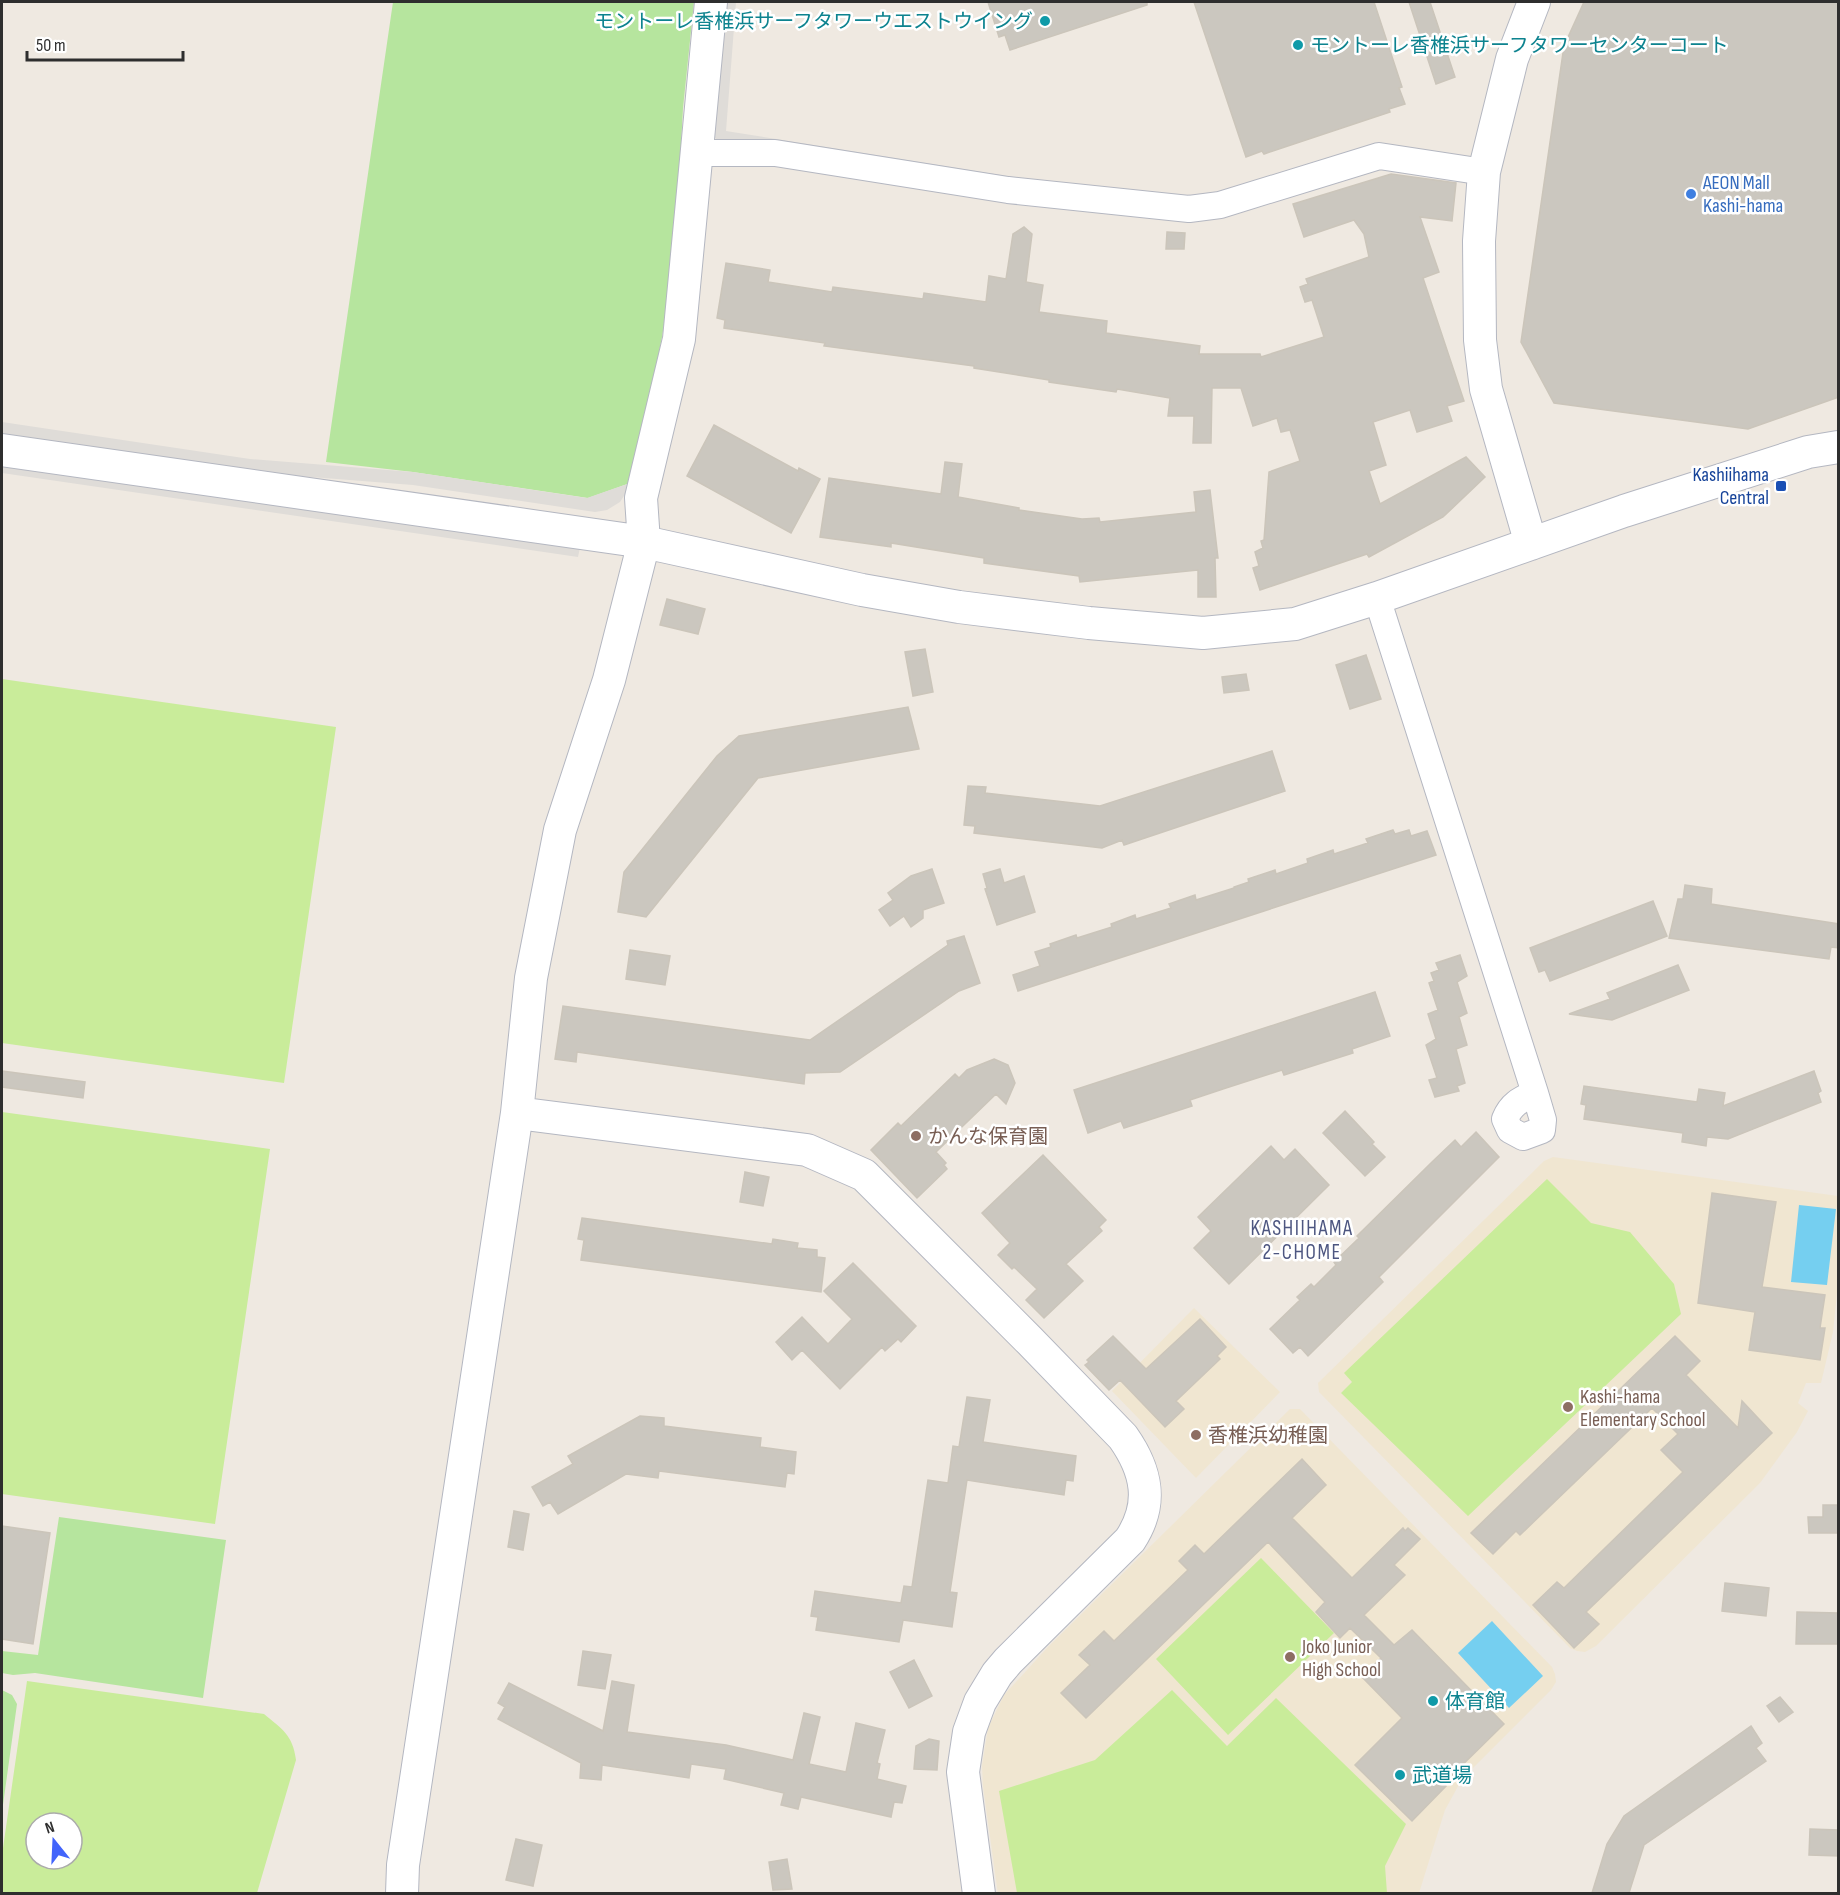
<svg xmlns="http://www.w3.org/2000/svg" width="1840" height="1895" viewBox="0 0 1840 1895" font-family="'Sofia Sans Condensed','Noto Sans JP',sans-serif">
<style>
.education{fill:#f0e6d1}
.green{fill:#b6e59e}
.pitch{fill:#c9ec9a;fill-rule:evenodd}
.plaza{fill:#dfdcd8}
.water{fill:#75cff0}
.building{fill:#cbc7bf;stroke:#cbc5ba;stroke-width:1.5}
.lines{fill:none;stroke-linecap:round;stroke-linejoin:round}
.minor-casing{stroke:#b4b7c1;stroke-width:28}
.tertiary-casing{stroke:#b4b7c1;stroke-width:34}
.minor{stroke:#fff;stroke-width:26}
.tertiary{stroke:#fff;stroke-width:32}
.culture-dot{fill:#0f9aa8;stroke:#fff;stroke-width:2}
.shop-dot{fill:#3f7fe0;stroke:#fff;stroke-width:2}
.transit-dot{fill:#1a4fb4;stroke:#fff;stroke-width:2}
.education-dot{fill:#8d6e63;stroke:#fff;stroke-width:2}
.labels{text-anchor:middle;stroke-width:5;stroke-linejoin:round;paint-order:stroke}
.culture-label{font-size:20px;fill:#0d838f;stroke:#fff;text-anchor:start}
.shop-label{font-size:20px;fill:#366cbe;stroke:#fff;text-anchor:start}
.transit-label{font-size:20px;fill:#164399;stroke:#fff;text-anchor:end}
.education-label{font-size:20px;fill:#785e54;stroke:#fff;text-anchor:start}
.neighbourhood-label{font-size:21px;letter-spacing:1.5px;fill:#4d5680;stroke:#fff}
</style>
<rect width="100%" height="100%" fill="#efe9e1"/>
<!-- education -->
<path class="education" d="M 1553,1157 L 1838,1196 L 1838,1283 L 1833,1332 L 1821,1383 L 1806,1383 L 1798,1403 L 1808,1411 L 1797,1432 L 1760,1483 L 1596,1646 L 1585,1652 L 1577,1651 L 1570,1648 L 1319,1392 L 1318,1383 L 1544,1161 Z
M 1194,1308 L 1280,1392 L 1196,1478 L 1112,1391 Z
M 1290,1409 L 1300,1409 L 1552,1667 L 1555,1674 L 1556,1682 L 1551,1690 L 1462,1779 L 1445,1810 L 1419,1893 L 998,1894 L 983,1786 L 982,1766 L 988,1728 L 1004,1695 L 1048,1647 Z"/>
<!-- green -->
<path class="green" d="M 393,2 L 694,2 L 683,108 L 675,258 L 662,337 L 633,482 L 588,498 L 413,472 L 326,462 Z
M 59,1517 L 226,1540 L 203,1698 L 35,1673 L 13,1675 L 2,1673 L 2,1651 L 38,1655 Z
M 2,1690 L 12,1695 L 17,1704 L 2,1812 Z"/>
<!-- pitch -->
<path class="pitch" d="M 2,679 L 336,727 L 284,1083 L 2,1043 Z
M 2,1112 L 270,1149 L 215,1524 L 2,1494 Z
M 1547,1179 L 1591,1223 L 1630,1232 L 1674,1284 L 1681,1314 L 1468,1516 L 1341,1393 L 1352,1382 L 1344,1373 Z
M 1261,1558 L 1334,1633 L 1228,1735 L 1156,1659 Z
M 27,1681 L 264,1714 C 282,1729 293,1735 296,1760 L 257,1893 L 2,1893 L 2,1855 ZM 36,1823 L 72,1823 L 72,1859 L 36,1859 Z
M 1172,1690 L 1227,1746 L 1276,1698 L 1406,1824 L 1385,1866 L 1387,1893 L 1017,1893 L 999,1791 L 1095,1760 Z"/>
<!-- plaza -->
<path class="plaza" d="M 724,2 L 736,2 L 726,131 L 1183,204 L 717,140 L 713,135 Z
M 2,422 L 250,459 L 413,472 L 587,498 L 633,482 L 620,502 L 607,510 L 595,512 L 413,485 L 248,472 L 2,437 Z
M 2,460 L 581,543 L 578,557 L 2,473 Z"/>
<!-- water -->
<path class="water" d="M 1799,1205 L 1836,1209 L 1827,1285 L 1791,1282 Z
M 1492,1621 L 1543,1676 L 1509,1708 L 1458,1653 Z"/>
<!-- building -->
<path class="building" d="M 988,2 L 1147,2 L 1147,5 L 1010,50 L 1005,35 L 999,37 Z
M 1194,2 L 1374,2 L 1402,87 L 1399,88 L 1405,104 L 1389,109 L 1390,112 L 1264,154 L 1262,151 L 1246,157 Z
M 1409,2 L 1430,2 L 1455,77 L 1436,84 Z
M 1584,2 L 1839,2 L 1839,397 L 1748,429 L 1554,403 L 1521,342 L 1564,46 Z
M 1391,174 L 1456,183 L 1452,221 L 1420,217 L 1439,272 L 1423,278 L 1464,401 L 1447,406 L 1452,421 L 1417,432 L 1410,410 L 1373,422 L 1386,465 L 1369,471 L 1380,504 L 1466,457 L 1485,477 L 1443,517 L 1369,557 L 1367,554 L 1260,590 L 1253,568 L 1259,566 L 1255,552 L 1263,548 L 1261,541 L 1264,540 L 1269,472 L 1300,461 L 1290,430 L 1281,432 L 1277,418 L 1253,426 L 1241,388 L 1212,388 L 1211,443 L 1193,443 L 1194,416 L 1168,416 L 1170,398 L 1117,389 L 1116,392 L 1049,382 L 1049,380 L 974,368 L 974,366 L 824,346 L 825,343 L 724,328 L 725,320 L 717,318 L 726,263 L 770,270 L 768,282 L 832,292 L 833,287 L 923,299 L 924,293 L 986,302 L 989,276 L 1006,279 L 1013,234 L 1024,227 L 1032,234 L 1026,282 L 1043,285 L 1039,312 L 1107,321 L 1106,333 L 1200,346 L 1199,354 L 1260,354 L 1261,357 L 1324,337 L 1312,300 L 1305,302 L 1300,287 L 1308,284 L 1306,279 L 1369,257 L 1364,234 L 1354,220 L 1304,237 L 1293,204 Z
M 1167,232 L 1185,233 L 1184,249 L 1166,249 Z
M 714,425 L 798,471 L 799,468 L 820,479 L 791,533 L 687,476 Z
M 945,462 L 962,464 L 958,497 L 1019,508 L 1019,510 L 1082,519 L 1099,518 L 1100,522 L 1196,512 L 1194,492 L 1210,490 L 1218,558 L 1215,558 L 1216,597 L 1198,597 L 1198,570 L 1080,582 L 1079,576 L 984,563 L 984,558 L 891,543 L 891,547 L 820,537 L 829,478 L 941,494 Z
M 667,599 L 705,609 L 698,634 L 660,625 Z
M 925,649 L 933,692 L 913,696 L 905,652 Z
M 1366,655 L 1381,699 L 1350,709 L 1336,665 Z
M 1246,674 L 1249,690 L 1224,693 L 1222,677 Z
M 908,707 L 919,749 L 758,778 L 646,917 L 618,912 L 624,872 L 717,756 L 739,736 Z
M 1272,751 L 1285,791 L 1124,845 L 1122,840 L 1102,848 L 974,833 L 975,826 L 964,825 L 968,786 L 986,787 L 985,793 L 1100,806 Z
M 1393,830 L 1395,834 L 1409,830 L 1411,836 L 1427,831 L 1436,855 L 1018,991 L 1013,975 L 1040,966 L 1035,952 L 1051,947 L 1050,944 L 1076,935 L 1077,938 L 1112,927 L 1111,924 L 1135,915 L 1136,919 L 1171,908 L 1169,904 L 1195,895 L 1196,900 L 1234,888 L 1234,887 L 1249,882 L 1248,879 L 1275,870 L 1276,874 L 1308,863 L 1307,859 L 1333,850 L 1334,854 L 1368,843 L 1366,839 Z
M 932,869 L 944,903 L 923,910 L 923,918 L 911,927 L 904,916 L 890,926 L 879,910 L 893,900 L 888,893 L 911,876 Z
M 1000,869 L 1004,883 L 1024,876 L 1035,912 L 997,925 L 985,889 L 987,888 L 983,874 Z
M 1685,885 L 1712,889 L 1711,904 L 1839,924 L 1839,948 L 1831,947 L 1829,959 L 1669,938 L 1678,899 L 1683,899 Z
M 1653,901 L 1667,936 L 1550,981 L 1545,970 L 1539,972 L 1530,948 Z
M 964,936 L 980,983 L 959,991 L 840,1072 L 805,1073 L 804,1084 L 577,1052 L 576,1062 L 555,1059 L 563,1006 L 810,1040 L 948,945 L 947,941 Z
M 630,950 L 670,956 L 665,985 L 626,979 Z
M 1460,955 L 1467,976 L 1457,982 L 1467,1013 L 1459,1017 L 1467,1045 L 1456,1049 L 1465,1083 L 1457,1086 L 1459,1091 L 1435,1097 L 1429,1080 L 1437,1078 L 1426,1045 L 1436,1039 L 1428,1014 L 1438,1010 L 1429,983 L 1434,981 L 1431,973 L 1439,970 L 1436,963 Z
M 1678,965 L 1689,990 L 1612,1020 L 1569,1014 L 1610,999 L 1607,993 Z
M 1375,992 L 1390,1036 L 1352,1049 L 1353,1053 L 1284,1075 L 1282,1070 L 1226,1088 L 1190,1100 L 1192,1106 L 1124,1128 L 1121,1121 L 1088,1133 L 1074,1090 Z
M 994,1059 L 1008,1065 L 1015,1083 L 1006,1104 L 996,1094 L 936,1152 L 946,1163 L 944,1165 L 947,1169 L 917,1198 L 871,1150 L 898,1123 L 901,1126 L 955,1074 L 959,1078 L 967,1070 Z
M 2,1071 L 85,1082 L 83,1098 L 2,1087 Z
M 1814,1071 L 1821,1091 L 1818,1093 L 1821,1102 L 1728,1139 L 1707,1137 L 1706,1146 L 1682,1142 L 1683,1133 L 1584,1119 L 1586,1105 L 1581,1104 L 1584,1086 L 1697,1102 L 1699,1089 L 1725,1093 L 1723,1106 Z
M 1345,1111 L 1374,1142 L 1372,1144 L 1385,1157 L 1365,1176 L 1323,1133 Z
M 1476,1132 L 1499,1157 L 1379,1277 L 1383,1282 L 1308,1356 L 1300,1347 L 1293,1353 L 1270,1329 L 1300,1300 L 1297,1297 L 1311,1284 L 1314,1287 L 1336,1265 L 1334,1262 L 1359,1238 L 1357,1236 L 1432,1162 L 1455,1140 L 1461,1147 Z
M 1271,1146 L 1284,1160 L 1295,1149 L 1329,1185 L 1229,1284 L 1194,1248 L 1211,1231 L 1198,1217 Z
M 1043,1155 L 1106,1220 L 1099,1227 L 1102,1231 L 1066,1264 L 1083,1281 L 1044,1318 L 1026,1300 L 1037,1289 L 1014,1267 L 1012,1269 L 998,1255 L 1010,1243 L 982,1213 Z
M 745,1172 L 769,1177 L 763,1206 L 740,1202 Z
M 1712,1193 L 1776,1202 L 1762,1287 L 1825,1295 L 1820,1328 L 1825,1328 L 1820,1360 L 1749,1350 L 1755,1312 L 1698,1303 Z
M 582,1218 L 772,1244 L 773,1239 L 798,1243 L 797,1248 L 817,1250 L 817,1257 L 825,1258 L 821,1292 L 581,1260 L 584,1240 L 578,1239 Z
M 853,1263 L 916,1326 L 901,1342 L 898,1339 L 885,1351 L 882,1347 L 840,1389 L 802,1350 L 792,1360 L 776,1342 L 802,1317 L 828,1344 L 852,1319 L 824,1291 Z
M 1200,1319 L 1226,1347 L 1217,1356 L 1220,1359 L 1176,1401 L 1184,1409 L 1165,1427 L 1120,1380 L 1109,1390 L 1085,1365 L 1089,1362 L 1087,1360 L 1113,1336 L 1146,1369 Z
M 1675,1336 L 1700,1361 L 1686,1375 L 1738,1428 L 1742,1401 L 1772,1433 L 1586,1612 L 1599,1624 L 1574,1648 L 1533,1605 L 1557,1582 L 1564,1588 L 1683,1472 L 1661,1450 L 1678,1434 L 1652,1408 L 1520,1535 L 1516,1531 L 1493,1554 L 1471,1533 Z
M 967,1397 L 990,1400 L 983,1442 L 1076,1456 L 1073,1481 L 1066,1480 L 1064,1495 L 967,1480 L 950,1592 L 957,1593 L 952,1627 L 903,1620 L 899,1642 L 816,1630 L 818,1617 L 811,1616 L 815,1591 L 901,1603 L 904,1586 L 912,1587 L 928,1480 L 948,1483 L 953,1446 L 959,1447 Z
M 640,1416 L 664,1418 L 664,1426 L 761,1438 L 760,1447 L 796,1452 L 794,1474 L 787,1473 L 785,1487 L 659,1471 L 658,1478 L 626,1474 L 558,1514 L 550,1502 L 543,1506 L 532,1487 L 573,1464 L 568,1456 Z
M 1302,1459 L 1326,1485 L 1292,1518 L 1352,1578 L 1403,1528 L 1405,1531 L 1408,1528 L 1420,1539 L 1394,1565 L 1405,1575 L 1364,1615 L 1394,1645 L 1412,1630 L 1504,1724 L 1443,1784 L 1446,1786 L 1412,1821 L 1355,1765 L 1402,1718 L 1362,1677 L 1381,1658 L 1350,1628 L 1340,1638 L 1316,1612 L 1325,1602 L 1268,1542 L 1086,1718 L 1061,1693 L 1090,1665 L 1079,1655 L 1104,1631 L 1114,1641 L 1188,1570 L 1179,1561 L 1195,1545 L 1204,1554 Z
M 1823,1505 L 1839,1505 L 1839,1533 L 1809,1533 L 1808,1517 L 1823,1517 Z
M 514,1511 L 529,1514 L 523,1550 L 508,1547 Z
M 2,1526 L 50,1533 L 33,1644 L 2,1639 Z
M 1725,1583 L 1769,1588 L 1766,1616 L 1722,1611 Z
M 1797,1612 L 1839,1613 L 1839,1644 L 1796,1644 Z
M 583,1651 L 611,1655 L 605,1689 L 578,1685 Z
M 914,1660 L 932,1696 L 909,1708 L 890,1672 Z
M 612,1681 L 634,1685 L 627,1732 L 726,1745 L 793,1760 L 804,1713 L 820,1717 L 809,1764 L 846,1772 L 856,1723 L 885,1730 L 877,1763 L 880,1764 L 877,1779 L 906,1786 L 902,1803 L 894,1802 L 891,1817 L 801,1797 L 798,1809 L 781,1805 L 784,1793 L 724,1779 L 726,1769 L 691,1764 L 689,1778 L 602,1765 L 601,1780 L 580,1778 L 581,1763 L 498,1719 L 505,1707 L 498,1703 L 509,1683 L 603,1731 Z
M 1780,1697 L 1793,1712 L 1779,1722 L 1767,1706 Z
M 1751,1726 L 1762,1743 L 1756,1748 L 1766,1761 L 1644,1845 L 1629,1893 L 1592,1893 L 1607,1844 L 1624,1816 Z
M 929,1739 L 939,1741 L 937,1770 L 914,1769 L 916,1746 Z
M 1810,1829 L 1839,1830 L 1839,1856 L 1809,1855 Z
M 516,1839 L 542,1845 L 533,1886 L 506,1880 Z
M 787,1859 L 792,1889 L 773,1890 L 769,1862 Z"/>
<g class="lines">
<!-- minor casing -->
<g class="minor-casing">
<path id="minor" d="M 697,153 L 775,153 L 1008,190 L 1189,209 L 1220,205 L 1379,156 L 1484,172
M 1377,598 L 1535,1093 L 1543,1120 L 1542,1130 L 1523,1137 L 1510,1130 L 1505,1119 C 1511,1104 1520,1100 1535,1093"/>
</g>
<!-- tertiary casing -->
<g class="tertiary-casing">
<path id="tertiary" d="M 2,450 L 644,542 L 862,590 L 959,607 L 1089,623 L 1203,633 L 1295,624 L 1377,598 L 1624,511 L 1808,452 L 1838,447
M 1531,544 L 1486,389 L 1480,340 L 1479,241 L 1484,172 L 1512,59 L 1534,2
M 517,1113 L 807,1150 L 864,1175 L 1030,1341 L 1123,1437 C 1147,1471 1154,1504 1130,1540 L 1008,1661 L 997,1674 L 980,1702 L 969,1732 L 963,1772 L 979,1894
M 402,1894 L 403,1865 L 517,1113 L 531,978 L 560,830 L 609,680 L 644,542 L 641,498 L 679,339 L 711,2"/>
</g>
<!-- minor -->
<use href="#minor" class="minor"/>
<!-- tertiary -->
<use href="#tertiary" class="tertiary"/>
</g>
<!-- markers -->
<g class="culture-dot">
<circle cx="1045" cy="21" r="6"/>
<circle cx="1298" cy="45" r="6"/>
<circle cx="1433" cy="1701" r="6"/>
<circle cx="1400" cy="1775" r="6"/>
</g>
<circle class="shop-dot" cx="1691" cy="194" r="6"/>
<rect class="transit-dot" x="1775" y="480" width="12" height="12" rx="3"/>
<g class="education-dot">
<circle cx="916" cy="1136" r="6"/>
<circle cx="1568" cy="1407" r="6"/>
<circle cx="1196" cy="1435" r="6"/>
<circle cx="1290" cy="1657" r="6"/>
</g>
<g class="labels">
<!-- culture labels -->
<g class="culture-label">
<text x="1033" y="28" text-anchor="end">モントーレ香椎浜サーフタワーウエストウイング</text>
<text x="1310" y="52">モントーレ香椎浜サーフタワーセンターコート</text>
<text x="1445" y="1708">体育館</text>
<text x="1412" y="1782">武道場</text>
</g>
<!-- shop labels -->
<g class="shop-label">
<text x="1703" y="189">AEON Mall<tspan x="1703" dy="23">Kashi-hama</tspan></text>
</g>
<!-- transit labels -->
<g class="transit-label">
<text x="1769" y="481">Kashiihama<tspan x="1769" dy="23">Central</tspan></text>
</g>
<!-- education labels -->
<g class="education-label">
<text x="928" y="1143">かんな保育園</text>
<text x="1580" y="1403">Kashi-hama<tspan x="1580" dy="23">Elementary School</tspan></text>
<text x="1208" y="1442">香椎浜幼稚園</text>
<text x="1302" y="1653">Joko Junior<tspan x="1302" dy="23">High School</tspan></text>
</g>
<!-- neighbourhood labels -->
<g class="neighbourhood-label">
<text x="1302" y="1235">KASHIIHAMA<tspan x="1302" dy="24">2-CHOME</tspan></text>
</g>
</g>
<!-- border -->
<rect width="1840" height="1895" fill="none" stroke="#2e2e2e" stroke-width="6"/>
<!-- north arrow -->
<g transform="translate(54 1841) rotate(342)"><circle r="28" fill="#ffffff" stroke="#ababab" stroke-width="1.5"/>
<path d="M0-4.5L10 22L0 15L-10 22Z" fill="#4264fb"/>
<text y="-9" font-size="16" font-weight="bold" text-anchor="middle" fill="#2e2e2e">N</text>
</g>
<!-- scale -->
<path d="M27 51v9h156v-9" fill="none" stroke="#2e2e2e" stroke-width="3"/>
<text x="36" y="51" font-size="18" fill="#2e2e2e" stroke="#ffffff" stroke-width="4.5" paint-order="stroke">50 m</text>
</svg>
